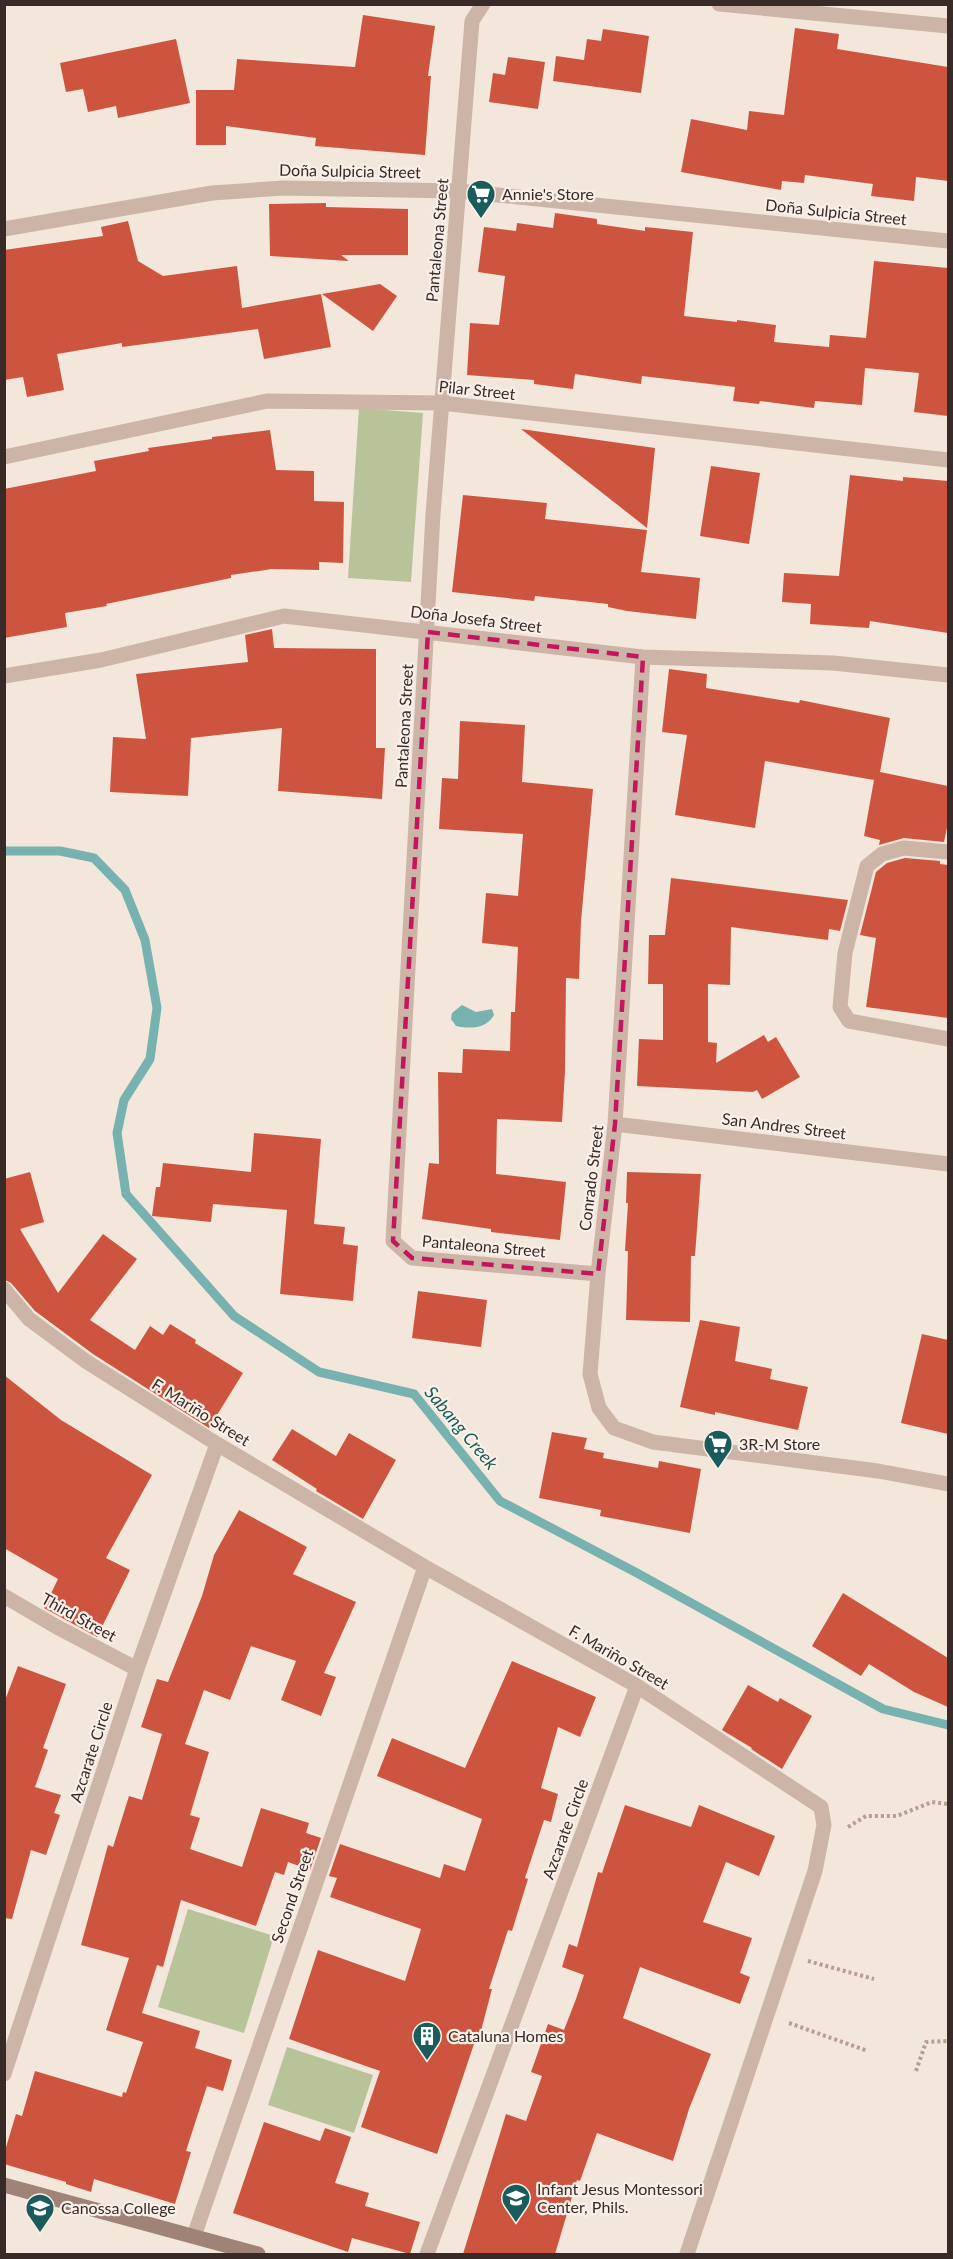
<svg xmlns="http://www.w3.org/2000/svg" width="953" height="2259" viewBox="0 0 953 2259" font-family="Lato,sans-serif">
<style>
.green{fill:#b9c39a}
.water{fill:#78b2b0}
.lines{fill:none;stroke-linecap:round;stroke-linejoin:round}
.stream{stroke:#78b2b0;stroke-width:9}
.building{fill:#cd553f}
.path{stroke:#b89e90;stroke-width:4;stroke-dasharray:3 3;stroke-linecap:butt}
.street{stroke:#ccb4a6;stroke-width:15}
.secondary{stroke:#a08377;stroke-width:15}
.marked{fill:none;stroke:#c2185b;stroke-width:4.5;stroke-dasharray:12 8;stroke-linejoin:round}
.labels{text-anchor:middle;stroke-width:4.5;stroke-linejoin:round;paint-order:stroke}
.street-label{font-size:16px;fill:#382b27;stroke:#fbf0e8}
.poi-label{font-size:16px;fill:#382b27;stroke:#fbf0e8;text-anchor:start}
.water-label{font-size:18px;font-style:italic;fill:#1a5c5b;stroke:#fbf0e8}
</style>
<rect width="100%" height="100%" fill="#f3e6db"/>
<!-- green -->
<path class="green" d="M 359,408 L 423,413 L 411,582 L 348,578 Z
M 188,1909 L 274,1936 L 244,2033 L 158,2007 Z
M 287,2047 L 373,2075 L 354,2133 L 268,2105 Z"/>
<!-- water -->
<path class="water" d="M 462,1005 L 476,1012 L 492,1009 L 494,1015 C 486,1029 471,1029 456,1026 L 451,1019 L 452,1013 Z"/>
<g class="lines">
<!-- stream -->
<path class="stream" d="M 4,851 L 60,851 L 94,858 L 125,890 L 145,940 L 157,1008 L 150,1059 L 124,1100 L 117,1133 L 126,1194 L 234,1316 L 319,1372 L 414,1394 L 500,1501 L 637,1573 L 883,1709 L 948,1725"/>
</g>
<!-- building -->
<path class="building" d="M 363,15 L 435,26 L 428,76 L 431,76 L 425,155 L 315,146 L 316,138 L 226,126 L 226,145 L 196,145 L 196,90 L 234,90 L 237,59 L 355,67 Z
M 795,28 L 839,34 L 837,49 L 948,67 L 948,181 L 916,177 L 914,201 L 871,196 L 873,184 L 805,175 L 804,183 L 782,181 L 781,190 L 681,172 L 691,119 L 747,130 L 749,111 L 784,115 Z
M 603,29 L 649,36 L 641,93 L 553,81 L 556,56 L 584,60 L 587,39 L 601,41 Z
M 176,39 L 190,103 L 118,118 L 116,106 L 88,112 L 83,89 L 66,92 L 60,63 Z
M 508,57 L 545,62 L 538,109 L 489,102 L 493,73 L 505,75 Z
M 326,203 L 326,207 L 408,209 L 408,255 L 341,255 L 349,261 L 270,256 L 269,204 Z
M 555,213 L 597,219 L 597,224 L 645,231 L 645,227 L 693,232 L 684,316 L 737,322 L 737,320 L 776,325 L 774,342 L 829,347 L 830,335 L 866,338 L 874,261 L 948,268 L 948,416 L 914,412 L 919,373 L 865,368 L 862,405 L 815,401 L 814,408 L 760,401 L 759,404 L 733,401 L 735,387 L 642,376 L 641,384 L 575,374 L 573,389 L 534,384 L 534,380 L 467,375 L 470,323 L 499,325 L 505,276 L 478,272 L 484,227 L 516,231 L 517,223 L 553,228 Z
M 128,221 L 138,261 L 163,276 L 237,266 L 242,308 L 321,294 L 331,347 L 264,359 L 258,329 L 122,347 L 122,343 L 57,354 L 64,390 L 27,397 L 23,377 L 4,380 L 4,250 L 103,236 L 101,227 Z
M 380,284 L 397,296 L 373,331 L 322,294 Z
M 521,429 L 655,448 L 647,528 Z
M 270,430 L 276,470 L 314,471 L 314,501 L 344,502 L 343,563 L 319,562 L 319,570 L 272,569 L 231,575 L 231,578 L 106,604 L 107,606 L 65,613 L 67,627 L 4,638 L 4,489 L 96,471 L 94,461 L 149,451 L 148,448 L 212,439 L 212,437 Z
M 711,466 L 760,473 L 749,544 L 700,536 Z
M 850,475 L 903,481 L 903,477 L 948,481 L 948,633 L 870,621 L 869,628 L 810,624 L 811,604 L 782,602 L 784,573 L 839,576 Z
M 463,495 L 547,503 L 545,519 L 647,530 L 641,572 L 700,578 L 696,619 L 627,611 L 608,607 L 608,604 L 535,596 L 534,601 L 452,592 Z
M 272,629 L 274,648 L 376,649 L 376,748 L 385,748 L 382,799 L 278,791 L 282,728 L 191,738 L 188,796 L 110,792 L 113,737 L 146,739 L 136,674 L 248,662 L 245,635 Z
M 669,669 L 707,674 L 706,688 L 799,703 L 800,700 L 890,718 L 880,772 L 948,786 L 948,823 L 944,842 L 904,838 L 879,845 L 880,840 L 864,836 L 874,780 L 765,761 L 755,828 L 675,815 L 687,735 L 662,732 Z
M 460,721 L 525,725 L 522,782 L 593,789 L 581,921 L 579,979 L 566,978 L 565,1071 L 562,1122 L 497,1119 L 496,1174 L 566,1182 L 560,1240 L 491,1232 L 491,1229 L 422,1219 L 429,1163 L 439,1164 L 438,1072 L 462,1073 L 463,1049 L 510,1051 L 511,1012 L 515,1012 L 518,947 L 482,943 L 486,893 L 518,896 L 523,834 L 439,829 L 442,778 L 458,779 Z
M 905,858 L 940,861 L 940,864 L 948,865 L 948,1018 L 866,1007 L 876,938 L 860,935 L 876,872 L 887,863 Z
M 671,878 L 848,900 L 840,931 L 829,929 L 828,940 L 731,927 L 730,985 L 708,984 L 708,1042 L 717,1043 L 716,1063 L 764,1035 L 768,1042 L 776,1037 L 800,1077 L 762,1099 L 757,1090 L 753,1092 L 637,1086 L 639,1039 L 663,1040 L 663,984 L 648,984 L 649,935 L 665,935 Z
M 254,1133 L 321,1139 L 314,1224 L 345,1227 L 343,1244 L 358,1246 L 353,1301 L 280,1294 L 287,1210 L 213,1204 L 211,1222 L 152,1216 L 156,1187 L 160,1187 L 163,1163 L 251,1172 Z
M 30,1172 L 44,1222 L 20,1229 L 58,1293 L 103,1234 L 137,1259 L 90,1320 L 135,1350 L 150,1326 L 163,1335 L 170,1324 L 196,1340 L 195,1343 L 243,1373 L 209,1428 L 93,1354 L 35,1311 L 11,1283 L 5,1280 L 4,1179 Z
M 627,1172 L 701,1174 L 695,1256 L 691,1256 L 690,1322 L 626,1320 L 628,1251 L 625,1251 L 628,1203 L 626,1203 Z
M 418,1291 L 487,1300 L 481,1347 L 412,1338 Z
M 700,1320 L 740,1327 L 735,1361 L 772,1369 L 770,1379 L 808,1387 L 798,1430 L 715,1412 L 715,1415 L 680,1407 Z
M 922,1334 L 948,1340 L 948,1434 L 901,1423 Z
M 4,1375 L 61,1420 L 152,1475 L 106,1558 L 130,1570 L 97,1637 L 44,1608 L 58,1579 L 4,1548 Z
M 292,1429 L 336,1456 L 349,1433 L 396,1460 L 363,1519 L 316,1491 L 317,1489 L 272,1460 Z
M 552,1432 L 587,1438 L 584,1449 L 604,1453 L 603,1458 L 658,1468 L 659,1461 L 701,1469 L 690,1533 L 600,1516 L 601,1510 L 539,1498 Z
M 239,1510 L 307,1547 L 293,1574 L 356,1602 L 324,1673 L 336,1677 L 321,1716 L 281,1700 L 296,1661 L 251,1646 L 230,1700 L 204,1690 L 185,1744 L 209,1752 L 190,1815 L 200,1818 L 190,1849 L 242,1867 L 261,1808 L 309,1823 L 306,1833 L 321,1838 L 310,1870 L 288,1862 L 284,1875 L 275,1872 L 256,1926 L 181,1900 L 163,1967 L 157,1965 L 142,2013 L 200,2031 L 195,2048 L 232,2060 L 223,2091 L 207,2086 L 186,2151 L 191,2152 L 175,2204 L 94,2179 L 91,2192 L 66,2184 L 66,2182 L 4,2164 L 4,2154 L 16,2114 L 22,2116 L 35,2071 L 122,2097 L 123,2092 L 126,2093 L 143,2042 L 106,2030 L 129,1958 L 81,1945 L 108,1845 L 113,1847 L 129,1796 L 142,1800 L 162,1734 L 141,1727 L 157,1679 L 168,1682 L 202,1596 L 214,1555 Z
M 843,1593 L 948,1658 L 948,1707 L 914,1692 L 869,1664 L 861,1676 L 812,1646 Z
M 512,1661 L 596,1697 L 580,1737 L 558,1727 L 541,1788 L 558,1794 L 551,1822 L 544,1820 L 525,1878 L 528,1879 L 512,1931 L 508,1930 L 489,1989 L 492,1989 L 478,2042 L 475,2041 L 437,2154 L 361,2127 L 380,2071 L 289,2039 L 318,1950 L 405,1981 L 421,1929 L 330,1897 L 337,1878 L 329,1876 L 340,1844 L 440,1878 L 444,1864 L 465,1871 L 482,1819 L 377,1776 L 392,1738 L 465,1768 Z
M 18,1666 L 66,1684 L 43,1748 L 48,1750 L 35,1787 L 61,1795 L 54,1813 L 60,1815 L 46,1855 L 31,1850 L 12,1919 L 4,1918 L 4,1703 Z
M 748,1685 L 778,1702 L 780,1698 L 812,1716 L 782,1769 L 751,1749 L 752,1748 L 722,1730 Z
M 625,1805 L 691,1827 L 699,1805 L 775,1836 L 759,1876 L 726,1862 L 703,1922 L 752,1938 L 740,1973 L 750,1977 L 740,2004 L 640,1967 L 623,2018 L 711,2054 L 689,2109 L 673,2161 L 597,2133 L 580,2181 L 577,2180 L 555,2254 L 463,2254 L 506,2114 L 526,2121 L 542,2076 L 531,2072 L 548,2024 L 564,2030 L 576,1999 L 584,1975 L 562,1967 L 569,1944 L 577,1947 L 598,1872 L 602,1873 Z
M 264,2122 L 320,2141 L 325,2128 L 351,2137 L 335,2183 L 369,2193 L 365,2206 L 420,2222 L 410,2254 L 352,2238 L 348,2252 L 233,2213 Z"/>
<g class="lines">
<!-- path -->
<path class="path" d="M 848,1827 L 866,1816 L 897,1816 L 932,1802 L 948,1804
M 808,1961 L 874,1979
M 789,2023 L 868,2051
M 916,2071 L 926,2042 L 948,2041"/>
<!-- street -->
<path class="street" d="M 483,4 L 472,21 L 433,514 L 393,1241 L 412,1258 L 598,1274
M 719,4 L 948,26
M 4,229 L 212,193 L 283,188 L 459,191 L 948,241
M 4,457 L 267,401 L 441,403 L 948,460
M 643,657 L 615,1124 L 598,1274 L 590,1374 L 599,1408 L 614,1428 L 653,1442 L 878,1471 L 948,1484
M 4,676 L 101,660 L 284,616 L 643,657 L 833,663 L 948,675
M 948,852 L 904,848 L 882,854 L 867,866 L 845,953 L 840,1007 L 849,1021 L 948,1039
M 615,1124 L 948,1164
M 4,1289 L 29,1319 L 87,1362 L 217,1444 L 425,1567 L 637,1686 L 821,1807 L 824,1825 L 815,1871 L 687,2254
M 4,1596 L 57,1627 L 137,1669
M 4,2074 L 137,1669 L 217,1444
M 194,2236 L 425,1567
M 427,2254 L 637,1686"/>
<!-- secondary -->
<path class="secondary" d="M 4,2185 L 258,2254"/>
</g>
<!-- marked area -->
<path class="marked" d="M 428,632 L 643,657 L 615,1124 L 598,1274 L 412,1258 L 393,1241 Z"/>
<!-- icons -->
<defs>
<g id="supermarket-pin" transform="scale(1.5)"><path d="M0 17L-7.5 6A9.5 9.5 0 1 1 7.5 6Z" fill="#1a5c5b" stroke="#fbf0e8"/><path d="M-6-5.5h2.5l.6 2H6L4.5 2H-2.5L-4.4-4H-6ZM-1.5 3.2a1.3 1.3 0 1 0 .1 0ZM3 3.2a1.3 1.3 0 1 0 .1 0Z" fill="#fff"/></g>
<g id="building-pin" transform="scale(1.5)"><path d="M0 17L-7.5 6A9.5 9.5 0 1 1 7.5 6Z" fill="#1a5c5b" stroke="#fbf0e8"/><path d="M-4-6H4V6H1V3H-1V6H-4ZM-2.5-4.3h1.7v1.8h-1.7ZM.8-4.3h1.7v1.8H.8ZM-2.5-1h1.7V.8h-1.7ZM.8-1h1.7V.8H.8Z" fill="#fff"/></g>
<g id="school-pin" transform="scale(1.5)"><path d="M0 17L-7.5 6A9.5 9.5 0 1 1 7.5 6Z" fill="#1a5c5b" stroke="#fbf0e8"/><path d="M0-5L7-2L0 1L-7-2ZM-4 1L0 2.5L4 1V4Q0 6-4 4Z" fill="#fff"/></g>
<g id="university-pin" transform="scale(1.5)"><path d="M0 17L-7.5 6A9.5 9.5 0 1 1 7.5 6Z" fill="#1a5c5b" stroke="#fbf0e8"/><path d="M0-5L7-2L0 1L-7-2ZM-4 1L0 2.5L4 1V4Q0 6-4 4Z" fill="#fff"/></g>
</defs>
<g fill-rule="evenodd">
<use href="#supermarket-pin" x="481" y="194"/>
<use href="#supermarket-pin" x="718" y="1444"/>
<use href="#building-pin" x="427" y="2036"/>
<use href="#school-pin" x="516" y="2198"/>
<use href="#university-pin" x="40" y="2208"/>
</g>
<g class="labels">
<!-- street labels -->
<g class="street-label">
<text transform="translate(350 171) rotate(1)" y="6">Doña Sulpicia Street</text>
<text transform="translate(836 212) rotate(6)" y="6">Doña Sulpicia Street</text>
<text transform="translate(437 240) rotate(-85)" y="6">Pantaleona Street</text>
<text transform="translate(477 390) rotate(6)" y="6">Pilar Street</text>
<text transform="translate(476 619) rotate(7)" y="6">Doña Josefa Street</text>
<text transform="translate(404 726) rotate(-87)" y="6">Pantaleona Street</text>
<text transform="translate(784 1126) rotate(7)" y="6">San Andres Street</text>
<text transform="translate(591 1178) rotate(-83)" y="6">Conrado Street</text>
<text transform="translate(484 1246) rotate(5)" y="6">Pantaleona Street</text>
<text transform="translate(201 1412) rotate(32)" y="6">F. Mariño Street</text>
<text transform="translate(79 1617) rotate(29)" y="6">Third Street</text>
<text transform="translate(619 1657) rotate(30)" y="6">F. Mariño Street</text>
<text transform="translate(91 1752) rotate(-72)" y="6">Azcarate Circle</text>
<text transform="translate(565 1829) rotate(-70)" y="6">Azcarate Circle</text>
<text transform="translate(292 1896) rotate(-71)" y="6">Second Street</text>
</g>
<!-- poi labels -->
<g class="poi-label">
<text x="502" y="200">Annie's Store</text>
<text x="739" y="1450">3R-M Store</text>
<text x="448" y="2042">Cataluna Homes</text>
<text x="537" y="2195">Infant Jesus Montessori<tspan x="537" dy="18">Center, Phils.</tspan></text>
<text x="61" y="2214">Canossa College</text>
</g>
<!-- water labels -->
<g class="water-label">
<text transform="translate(461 1428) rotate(50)" y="6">Sabang Creek</text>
</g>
</g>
<!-- border -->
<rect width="953" height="2259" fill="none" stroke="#382b27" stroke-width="12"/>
</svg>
